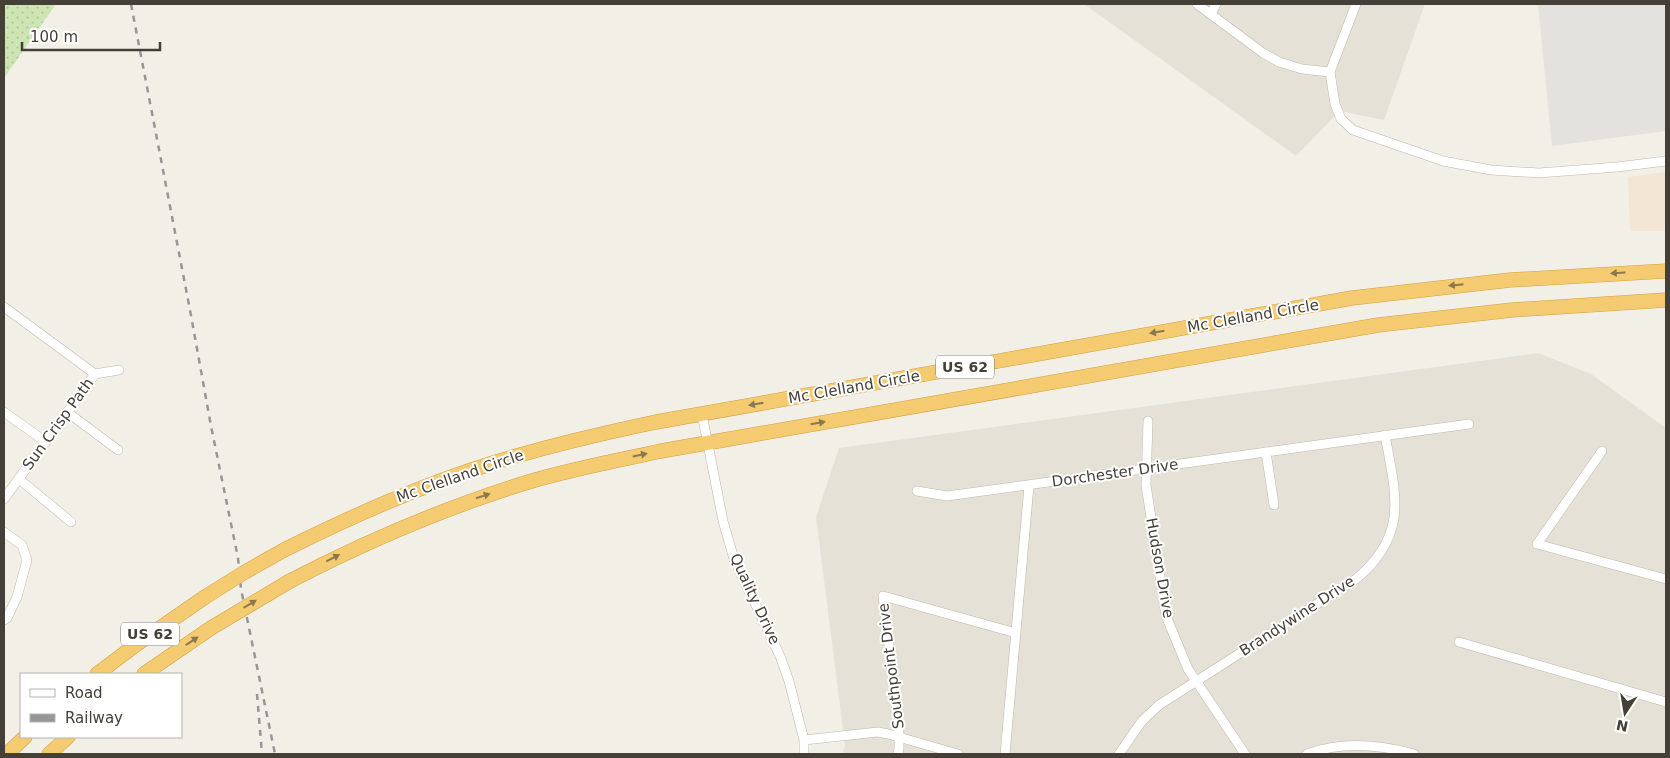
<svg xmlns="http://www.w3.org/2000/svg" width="1670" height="758" viewBox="0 0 1670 758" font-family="'DejaVu Sans',sans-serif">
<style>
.residential{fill:#e6e1d6}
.commercial{fill:#f3e6d4}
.green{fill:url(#green-dots)}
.parking{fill:#e4e2df}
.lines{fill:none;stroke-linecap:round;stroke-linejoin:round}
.minor-casing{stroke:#bdb7ab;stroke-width:10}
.highway-casing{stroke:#d3a041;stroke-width:15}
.minor{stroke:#fff;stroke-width:9}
.highway{stroke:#f4cb71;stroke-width:14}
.rail{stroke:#969696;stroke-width:2.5;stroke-dasharray:6 6;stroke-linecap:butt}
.highway-bridge-casing{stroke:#d3a041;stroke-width:15;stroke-linecap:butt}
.highway-bridge{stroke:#f4cb71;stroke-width:14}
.oneway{fill:#8b784e}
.labels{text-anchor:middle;stroke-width:4;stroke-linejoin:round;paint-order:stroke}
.shield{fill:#fff;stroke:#7d7973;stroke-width:1}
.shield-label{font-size:14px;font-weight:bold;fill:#454037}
.street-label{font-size:15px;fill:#454037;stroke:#fff}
</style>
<defs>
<pattern id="green-dots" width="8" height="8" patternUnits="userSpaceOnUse" patternTransform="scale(1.25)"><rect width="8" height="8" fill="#cde4b3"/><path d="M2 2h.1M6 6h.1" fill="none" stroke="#b1c59b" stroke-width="1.8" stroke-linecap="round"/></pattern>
</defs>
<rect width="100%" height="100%" fill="#f2efe7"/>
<!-- residential -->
<path class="residential" d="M 1084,4 L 1425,4 L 1384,120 L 1340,111 L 1296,156 Z
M 1538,353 L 1591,374 L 1666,428 L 1666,754 L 843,754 L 845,745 L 816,517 L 839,448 Z"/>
<!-- commercial -->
<path class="commercial" d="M 1666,172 L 1666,231 L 1630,231 L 1628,177 Z"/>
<!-- green -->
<path class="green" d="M 4,4 L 56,4 L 4,78 Z"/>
<!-- parking -->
<path class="parking" d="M 1538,4 L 1666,4 L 1666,131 L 1552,146 Z"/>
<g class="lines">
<!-- minor casing -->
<g class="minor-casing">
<path id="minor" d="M 1197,4 L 1263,53 L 1279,62 L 1302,69 L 1330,72
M 1356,4 L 1330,72 L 1335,104 L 1341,119 L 1353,130 L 1443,161 L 1491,170 L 1539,173 L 1617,167 L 1666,161
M 1211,14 L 1216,4
M 4,307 L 95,374
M 4,412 L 46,442
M 67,412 L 118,450
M 702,414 L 723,521 L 734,559 L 780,656 L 789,681 L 804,740 L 804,754
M 1148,421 L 1146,485 L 1166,616 L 1188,669 L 1245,754
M 1602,451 L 1537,544 L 1666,579
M 1266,452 L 1274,505
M 19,479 L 71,522
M 917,491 L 947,496 L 1469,424
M 4,499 L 95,374 L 119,370
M 4,532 L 22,545 L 27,560 L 17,597 L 7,618 L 4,620
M 1459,642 L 1666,702
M 804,740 L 878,732 L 888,734 L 958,754
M 898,754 L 899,749 L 899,726 L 883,596 L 1016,633
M 1005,754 L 1029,486
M 1119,754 L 1142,721 L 1159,705 L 1356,579 C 1409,535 1396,495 1385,435
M 1307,754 C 1342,741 1378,744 1414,754"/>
</g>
<!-- highway casing -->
<g class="highway-casing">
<path id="highway" d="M 284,550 C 350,517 417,487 487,465 C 542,447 599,434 656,422 L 1352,298 L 1510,280 L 1666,271
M 290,581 C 371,539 448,506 535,480 C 577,468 619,460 661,451 L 1378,325 L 1512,310 L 1666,300
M 97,674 L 137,644 L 205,597
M 144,674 L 211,628
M 7,754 L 25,737
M 49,754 L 68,737"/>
</g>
<!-- minor -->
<use href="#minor" class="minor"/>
<!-- highway -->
<use href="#highway" class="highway"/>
<!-- rail -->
<path class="rail" d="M 131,4 L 190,310 L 211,426 L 238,558 L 241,589 L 275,754
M 257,694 L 262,754"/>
<!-- highway-bridge casing -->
<g class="highway-bridge-casing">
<path id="highway-bridge" d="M 205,597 L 245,572 L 284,550
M 211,628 L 290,581"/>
</g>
<!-- highway-bridge -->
<use href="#highway-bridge" class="highway-bridge"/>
</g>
<!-- one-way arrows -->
<defs><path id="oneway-solid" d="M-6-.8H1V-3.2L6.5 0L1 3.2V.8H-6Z" transform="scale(1.25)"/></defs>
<g class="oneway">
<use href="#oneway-solid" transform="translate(1618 273) rotate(177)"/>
<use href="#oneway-solid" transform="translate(1456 285) rotate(174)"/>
<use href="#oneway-solid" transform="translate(1157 332) rotate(170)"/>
<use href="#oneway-solid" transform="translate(756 404) rotate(170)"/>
<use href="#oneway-solid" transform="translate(818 423) rotate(-10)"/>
<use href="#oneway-solid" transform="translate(640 455) rotate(-12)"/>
<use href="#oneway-solid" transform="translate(483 496) rotate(-18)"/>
<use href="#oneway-solid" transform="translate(333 558) rotate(-27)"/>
<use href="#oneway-solid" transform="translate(250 604) rotate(-31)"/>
<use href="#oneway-solid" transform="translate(192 641) rotate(-34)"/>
</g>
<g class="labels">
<!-- shield labels -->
<g class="shield">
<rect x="936" y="355.5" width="58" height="23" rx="4"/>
<rect x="121" y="622.5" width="58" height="23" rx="4"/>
</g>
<g class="shield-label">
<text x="965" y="372">US 62</text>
<text x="150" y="639">US 62</text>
</g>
<!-- street labels -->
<g class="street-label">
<text transform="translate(1253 316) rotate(-10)" y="5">Mc Clelland Circle</text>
<text transform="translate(854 387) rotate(-10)" y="5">Mc Clelland Circle</text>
<text transform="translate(58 424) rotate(-54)" y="5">Sun Crisp Path</text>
<text transform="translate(1115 473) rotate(-8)" y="5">Dorchester Drive</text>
<text transform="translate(460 476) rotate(-19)" y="5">Mc Clelland Circle</text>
<text transform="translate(1160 568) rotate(80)" y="5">Hudson Drive</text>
<text transform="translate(755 599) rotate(65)" y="5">Quality Drive</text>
<text transform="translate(1297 616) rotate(-33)" y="5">Brandywine Drive</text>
<text transform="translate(891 666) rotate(-97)" y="5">Southpoint Drive</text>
</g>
</g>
<!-- border -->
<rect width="1670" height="758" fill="none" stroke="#454037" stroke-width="10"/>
<!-- legend -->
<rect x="20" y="673" width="162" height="65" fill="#ffffff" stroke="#b5b3af"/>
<rect x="30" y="689" width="25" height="8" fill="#ffffff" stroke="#b5b3af"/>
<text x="65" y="698" font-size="15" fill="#454037">Road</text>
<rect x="30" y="714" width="25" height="8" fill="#969696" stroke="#b5b3af"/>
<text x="65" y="723" font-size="15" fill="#454037">Railway</text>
<!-- north arrow -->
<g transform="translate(1625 713) rotate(192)" stroke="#ffffff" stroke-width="4" paint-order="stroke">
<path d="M0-4L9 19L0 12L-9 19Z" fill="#454037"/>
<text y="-8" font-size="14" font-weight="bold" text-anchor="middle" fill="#454037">N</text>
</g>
<!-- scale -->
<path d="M22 42v8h138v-8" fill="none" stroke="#454037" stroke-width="2.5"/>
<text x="30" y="42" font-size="15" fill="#454037" stroke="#ffffff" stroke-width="4" paint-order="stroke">100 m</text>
</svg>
